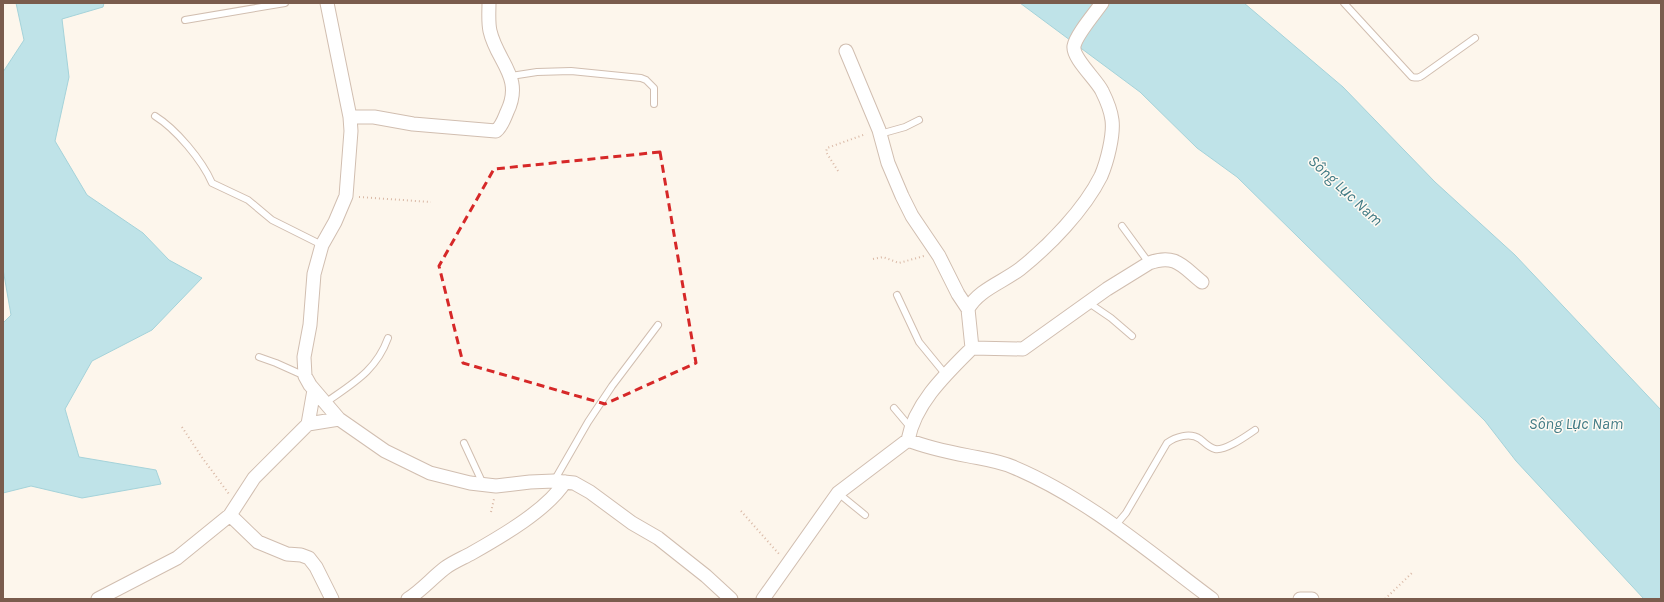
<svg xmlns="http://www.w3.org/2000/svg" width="1664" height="602" viewBox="0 0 1664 602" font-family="Karla,sans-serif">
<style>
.water{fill:#bfe3e8;stroke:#a5d3da}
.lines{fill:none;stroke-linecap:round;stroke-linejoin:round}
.service-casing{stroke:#d1beb0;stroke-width:8}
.minor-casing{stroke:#d1beb0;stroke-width:15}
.path{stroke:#d9b8a5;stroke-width:2;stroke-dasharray:1 3;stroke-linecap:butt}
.service{stroke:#fff;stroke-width:6}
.minor{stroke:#fff;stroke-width:13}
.marked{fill:none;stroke:#d62828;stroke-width:3;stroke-dasharray:8 5;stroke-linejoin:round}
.labels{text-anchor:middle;stroke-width:3;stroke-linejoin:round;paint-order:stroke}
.water-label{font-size:16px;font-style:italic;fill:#437c86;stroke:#fffaf3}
</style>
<rect width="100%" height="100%" fill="#fdf6ec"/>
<!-- water -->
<path class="water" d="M 16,3 L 104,3 L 103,7 L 62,19 L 69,77 L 55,141 L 87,195 L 143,233 L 169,260 L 202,278 L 152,330 L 92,361 L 65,409 L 79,457 L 156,470 L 161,484 L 82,498 L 31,486 L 3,493 L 3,323 L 11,315 L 3,269 L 3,72 L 24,40 Z
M 1020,3 L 1244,3 L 1343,87 L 1435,182 L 1515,255 L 1661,410 L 1661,599 L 1644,599 L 1516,461 L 1485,421 L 1237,177 L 1197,148 L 1140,92 Z"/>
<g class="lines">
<!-- service casing -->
<g class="service-casing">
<path id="service" d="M 1344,3 L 1412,77 C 1417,78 1419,78 1423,75 L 1475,38
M 185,20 L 285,3
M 511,76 L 537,72 L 571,71 L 641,78 L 646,80 L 654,88 L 654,104
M 155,116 C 176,129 202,160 212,183 L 248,200 L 272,220 L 322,245
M 880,134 L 905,127 L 919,120
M 1122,226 L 1149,263
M 897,295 L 919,342 L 946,375
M 1089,303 L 1111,318 L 1132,336
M 259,357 L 276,363 L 305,376
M 325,403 C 353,383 376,371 388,338
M 894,408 L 910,427
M 464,443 L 483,484
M 554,481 L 588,422 L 612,386 L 658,325
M 838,493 L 865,515
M 1115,526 L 1126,513 L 1167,443 C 1175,437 1190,432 1200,439 C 1204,442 1209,448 1215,449 C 1226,451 1246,436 1255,430"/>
</g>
<!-- minor casing -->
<g class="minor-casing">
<path id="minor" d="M 327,3 L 350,117 L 351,131 L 346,196 L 335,222 L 322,245 L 314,274 L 310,325 L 304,357 L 305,376 L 310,385 L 339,419 L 385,451 L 430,473 L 470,483 L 496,486 L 530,482 L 554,481 L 574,483 L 590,492 L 632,523 L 658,538 L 706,576 L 731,599
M 846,51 L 879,130 L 888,163 L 902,196 L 912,216 L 939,256 L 958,294 L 968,309
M 350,117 L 374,117 L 413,124 L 496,131 C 502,126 504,119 507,112 C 524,77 497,62 490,31 C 488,22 489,12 489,3
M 972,348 L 1023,349 L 1107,289 L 1149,263 C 1176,253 1183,267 1202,282
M 308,424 L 339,419
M 908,440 C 928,448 948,452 969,456 C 984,459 999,461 1013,467 C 1087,498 1149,552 1212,599
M 230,515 L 258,542 L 287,554 L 301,555 L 309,558 L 316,567 L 332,599
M 98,599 L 177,558 L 230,515 L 254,478 L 308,424 L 314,390
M 408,599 C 422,590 432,578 445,568 C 453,562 463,558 472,553 C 502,536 547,510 565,482
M 763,599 L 838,493 L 908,440 C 915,403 946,374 972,348 L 968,309 C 978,290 1003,282 1020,269 C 1049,246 1084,210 1101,176 C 1107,162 1114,135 1112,120 C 1111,112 1106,99 1102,91 C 1097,80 1072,58 1074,46 C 1076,35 1095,13 1102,3
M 1300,599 L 1312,599"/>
</g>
<!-- path -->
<path class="path" d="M 838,171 L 826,152 L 827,148 L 866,134
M 359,197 L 431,202
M 873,259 L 883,257 L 899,263 L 924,256
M 182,427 L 201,456 L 229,494
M 741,511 L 779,554
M 491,512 L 494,499
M 1385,599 L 1413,572"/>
<!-- service -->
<use href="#service" class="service"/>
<!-- minor -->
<use href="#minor" class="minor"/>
</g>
<!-- marked area -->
<path class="marked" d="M 660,152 L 696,363 L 605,404 L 463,363 L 439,266 L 494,169 Z"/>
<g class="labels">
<!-- water labels -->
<g class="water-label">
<text transform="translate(1346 190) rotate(43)" y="6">Sông Lục Nam</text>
<text x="1576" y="429">Sông Lục Nam</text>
</g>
</g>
<!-- border -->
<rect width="1664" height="602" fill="none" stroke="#7a5c4d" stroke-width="8"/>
</svg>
